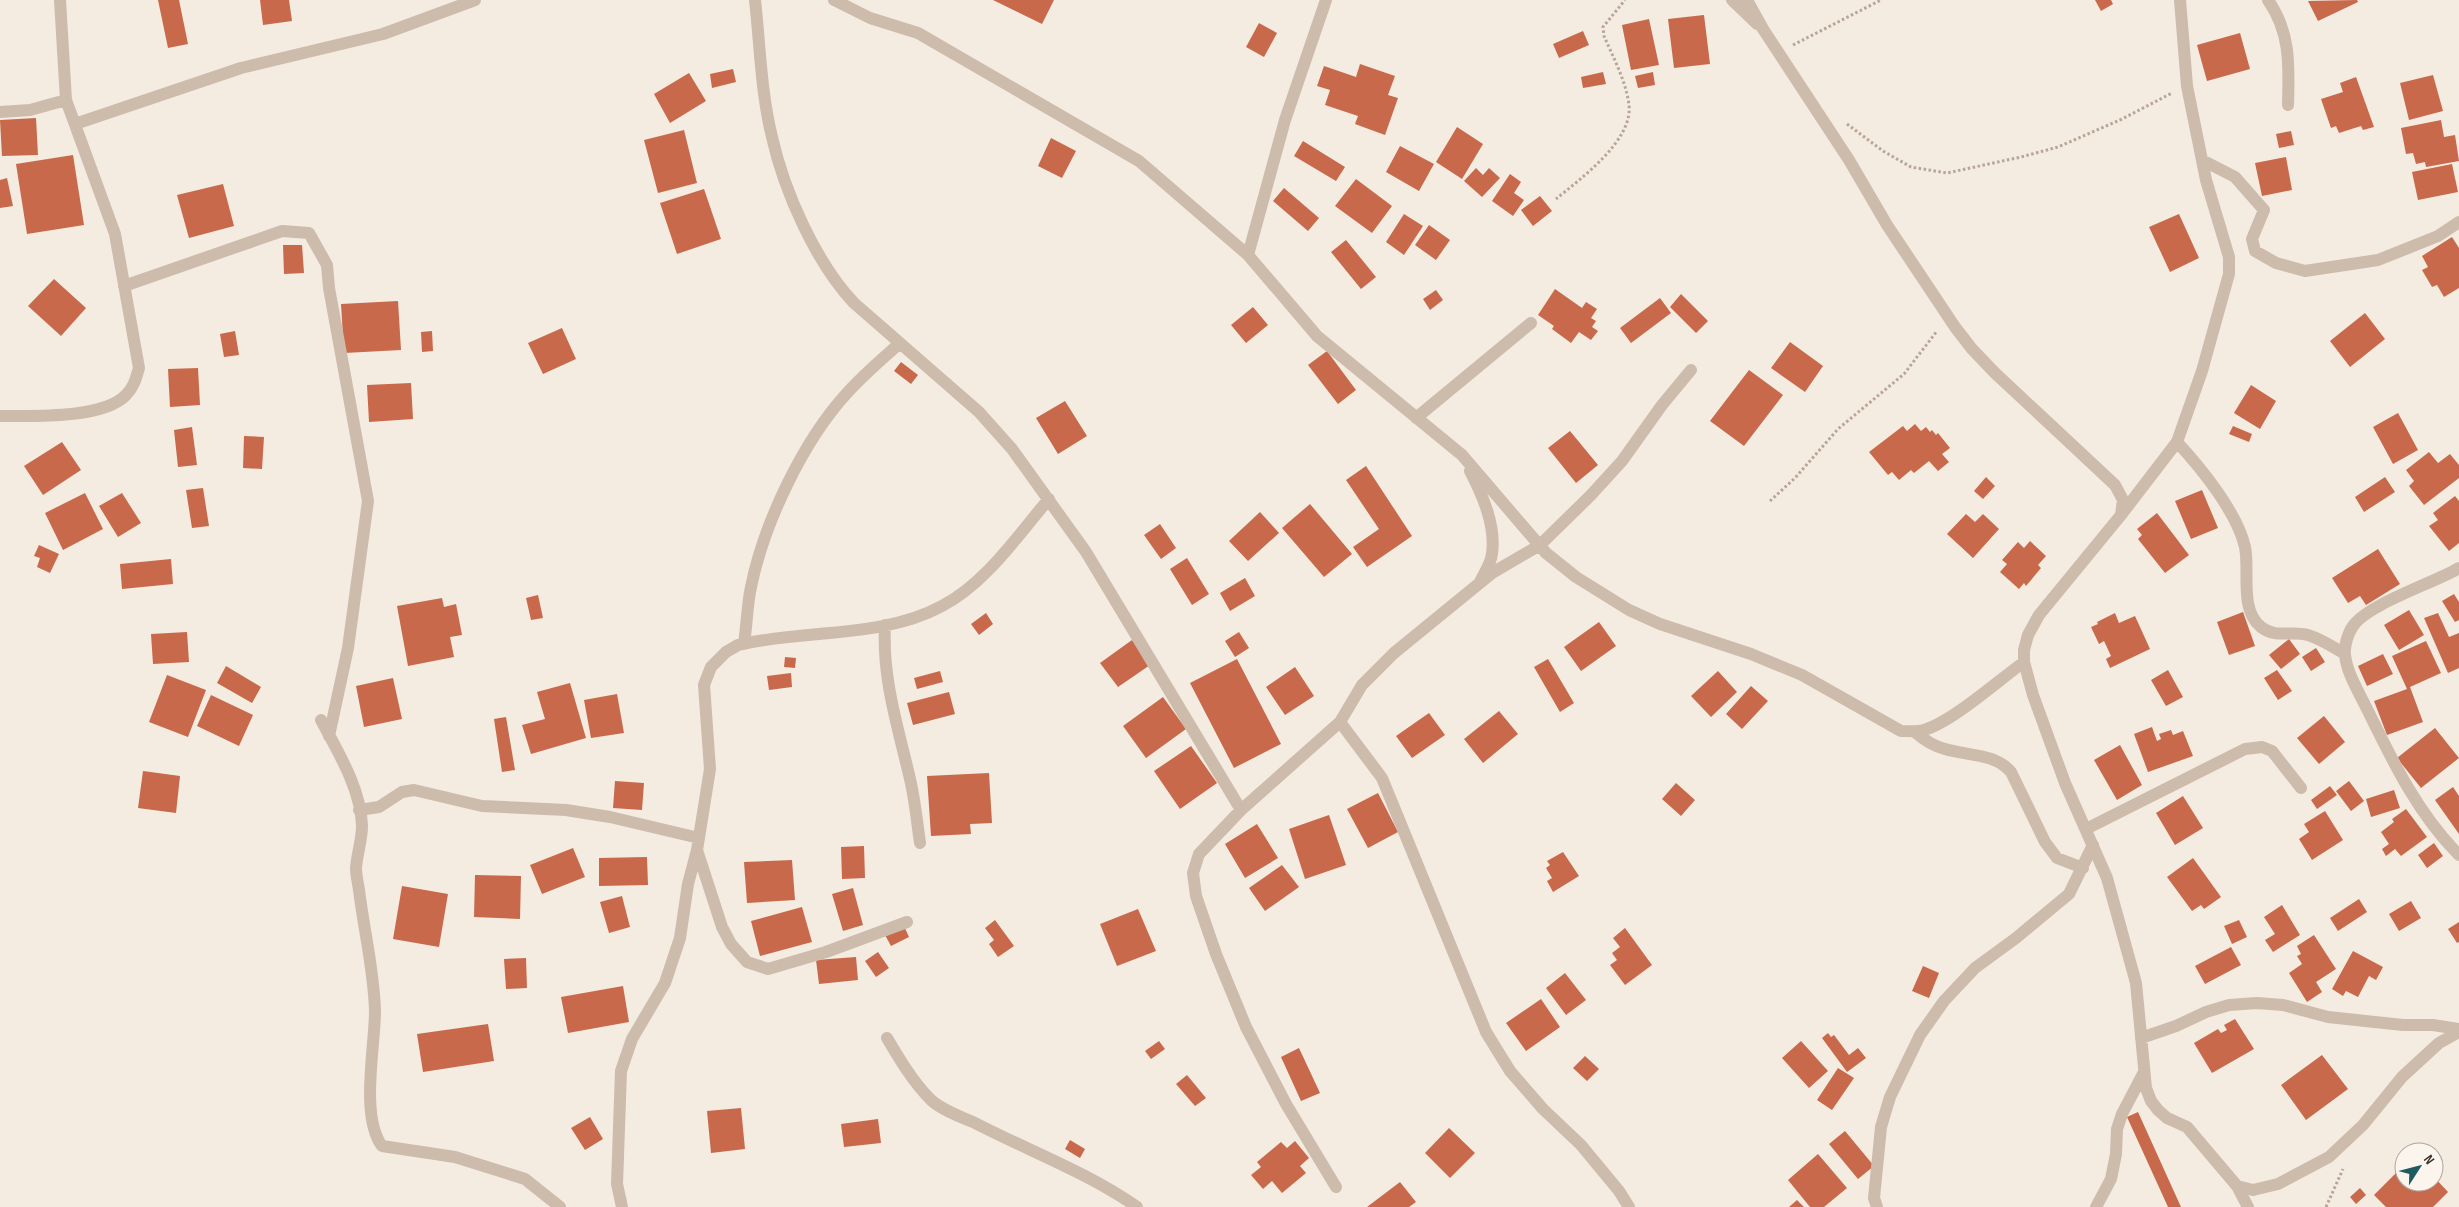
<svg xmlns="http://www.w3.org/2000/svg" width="2459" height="1207" viewBox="0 0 2459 1207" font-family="'Sofia Sans Condensed',sans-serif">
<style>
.building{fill:#c8694b}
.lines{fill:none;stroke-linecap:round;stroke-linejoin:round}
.path{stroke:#b9a596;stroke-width:3;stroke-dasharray:2.5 2.5;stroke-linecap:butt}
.minor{stroke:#cdbbac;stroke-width:12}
</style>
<rect width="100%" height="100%" fill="#f4ebe1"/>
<!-- building -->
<path class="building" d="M 158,0 L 179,0 L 188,44 L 168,48 Z
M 260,0 L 289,0 L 292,21 L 263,25 Z
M 993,0 L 1054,0 L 1042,24 Z
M 2095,0 L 2111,0 L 2113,4 L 2101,11 Z
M 2357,0 L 2358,2 L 2318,21 L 2308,1 Z
M 1704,15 L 1710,64 L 1674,68 L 1668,19 Z
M 1649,19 L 1659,65 L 1631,70 L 1622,25 Z
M 1259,23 L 1277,33 L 1264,57 L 1246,47 Z
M 1583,31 L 1589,45 L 1559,58 L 1553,44 Z
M 2240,33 L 2250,69 L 2207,81 L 2197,45 Z
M 1360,64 L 1395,76 L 1388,95 L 1398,98 L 1385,135 L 1355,124 L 1358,116 L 1325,105 L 1330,90 L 1317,86 L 1324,66 L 1356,77 Z
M 733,69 L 736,82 L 712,88 L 710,74 Z
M 1603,72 L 1606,84 L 1583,88 L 1581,77 Z
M 1653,72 L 1655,85 L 1638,88 L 1635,76 Z
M 689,73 L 706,101 L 670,123 L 654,94 Z
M 2433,75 L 2443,111 L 2409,120 L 2400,83 Z
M 2356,77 L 2374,127 L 2363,130 L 2361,126 L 2339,133 L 2336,126 L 2331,128 L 2321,99 L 2343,92 L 2340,83 Z
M 36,118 L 38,155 L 2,156 L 0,120 Z
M 2441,120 L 2444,137 L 2455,135 L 2459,161 L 2426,167 L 2425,162 L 2416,164 L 2413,153 L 2406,154 L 2401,128 Z
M 1457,127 L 1483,144 L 1462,179 L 1436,162 Z
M 684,130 L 697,183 L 658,193 L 644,140 Z
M 2291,131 L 2294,145 L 2279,148 L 2276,134 Z
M 1051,138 L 1076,151 L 1062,178 L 1038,166 Z
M 1303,141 L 1345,167 L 1336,181 L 1294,156 Z
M 1400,146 L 1434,164 L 1419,191 L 1386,172 Z
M 73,155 L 84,225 L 27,234 L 16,164 Z
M 2286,157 L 2292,190 L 2262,196 L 2255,163 Z
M 2452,164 L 2458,192 L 2418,200 L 2412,172 Z
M 1476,168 L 1483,175 L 1489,168 L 1500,178 L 1482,197 L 1464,181 Z
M 1510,174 L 1521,182 L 1514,193 L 1524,200 L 1513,216 L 1492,201 Z
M 7,178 L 13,206 L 0,208 L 0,180 Z
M 1356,179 L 1392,206 L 1372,233 L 1335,206 Z
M 223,184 L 234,226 L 189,238 L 177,195 Z
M 1284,188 L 1319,218 L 1308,231 L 1273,201 Z
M 704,189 L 721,239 L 677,254 L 660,203 Z
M 1540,196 L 1552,211 L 1533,226 L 1521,210 Z
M 1404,214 L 1423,226 L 1404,255 L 1386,242 Z
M 2179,214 L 2199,258 L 2170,272 L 2149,227 Z
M 1429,225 L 1450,240 L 1436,260 L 1415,245 Z
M 2452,237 L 2459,248 L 2459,288 L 2444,297 L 2437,285 L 2432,287 L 2422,270 L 2428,267 L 2422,256 Z
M 1346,240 L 1376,277 L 1361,289 L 1331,252 Z
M 283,245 L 302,245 L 304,273 L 284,274 Z
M 54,279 L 86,308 L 61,336 L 28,306 Z
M 1555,289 L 1582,308 L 1586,302 L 1597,309 L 1591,318 L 1596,321 L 1592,327 L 1598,331 L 1591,340 L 1579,332 L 1571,343 L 1552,329 L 1554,326 L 1538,315 Z
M 1436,290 L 1443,300 L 1430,310 L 1423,299 Z
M 1681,294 L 1708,321 L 1696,333 L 1670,307 Z
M 1660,298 L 1671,313 L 1631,343 L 1620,328 Z
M 398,301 L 401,350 L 344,353 L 341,304 Z
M 1253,307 L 1268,325 L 1246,343 L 1231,325 Z
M 2365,313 L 2385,339 L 2350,367 L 2330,341 Z
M 562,328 L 576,359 L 543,374 L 528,343 Z
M 235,331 L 239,355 L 224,357 L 220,334 Z
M 432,331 L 433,351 L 422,352 L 421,332 Z
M 1790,342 L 1823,366 L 1805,392 L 1771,368 Z
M 1327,351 L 1356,390 L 1338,404 L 1308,365 Z
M 901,362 L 918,375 L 911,384 L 894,371 Z
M 198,368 L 200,405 L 170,407 L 168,369 Z
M 1749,370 L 1783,395 L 1744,446 L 1710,421 Z
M 411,383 L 413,419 L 369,422 L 367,385 Z
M 2251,385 L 2276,401 L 2260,429 L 2234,413 Z
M 1065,401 L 1087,436 L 1058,454 L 1036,418 Z
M 2398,413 L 2418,450 L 2393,464 L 2373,427 Z
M 1915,424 L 1921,431 L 1926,427 L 1930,432 L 1932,430 L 1936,435 L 1938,433 L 1950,448 L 1942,454 L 1949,462 L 1938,471 L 1929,461 L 1914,473 L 1911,470 L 1899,480 L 1892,472 L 1888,475 L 1869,452 L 1903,426 L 1907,431 Z
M 2233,426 L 2252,434 L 2249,442 L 2229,434 Z
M 192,427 L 197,465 L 178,467 L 174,430 Z
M 1570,431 L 1598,465 L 1576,483 L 1548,448 Z
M 244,436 L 264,437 L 262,469 L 243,468 Z
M 62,442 L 81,470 L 43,495 L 24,466 Z
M 2429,452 L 2438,463 L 2450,454 L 2459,465 L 2459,478 L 2424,505 L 2409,486 L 2414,481 L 2406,470 Z
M 1366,466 L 1412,536 L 1367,567 L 1353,547 L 1379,529 L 1346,480 Z
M 1986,477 L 1995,486 L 1983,499 L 1974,491 Z
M 2385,477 L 2395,492 L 2364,512 L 2355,497 Z
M 203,488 L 209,526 L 192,528 L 186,490 Z
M 2202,490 L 2218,528 L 2191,539 L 2175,501 Z
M 85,493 L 103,529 L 63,550 L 45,513 Z
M 122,493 L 141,523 L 118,537 L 99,506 Z
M 2455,496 L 2459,501 L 2459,543 L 2449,551 L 2429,526 L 2438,520 L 2433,513 Z
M 1310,504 L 1352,554 L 1324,577 L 1282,528 Z
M 1260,512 L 1279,533 L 1248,561 L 1229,541 Z
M 2157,513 L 2189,555 L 2165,573 L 2138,539 L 2142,535 L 2137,529 Z
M 1966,514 L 1975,522 L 1983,514 L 1999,529 L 1973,558 L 1947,534 Z
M 1160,524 L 1176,548 L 1161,559 L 1144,535 Z
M 2030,541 L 2046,556 L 2038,565 L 2041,568 L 2026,586 L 2024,583 L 2019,589 L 2000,572 L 2007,564 L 2002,560 L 2018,542 L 2024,548 Z
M 39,545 L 59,554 L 50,573 L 37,567 L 40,558 L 34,556 Z
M 2378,549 L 2400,584 L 2366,605 L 2360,596 L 2348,603 L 2332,578 Z
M 1187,558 L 1209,594 L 1192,605 L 1170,569 Z
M 171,559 L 173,584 L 122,589 L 120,564 Z
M 1245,578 L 1255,596 L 1230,611 L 1220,593 Z
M 2454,594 L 2459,602 L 2459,620 L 2455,622 L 2442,601 Z
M 538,595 L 543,618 L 531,620 L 526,598 Z
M 442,598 L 444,607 L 456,604 L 462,635 L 450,637 L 454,657 L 408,666 L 397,606 Z
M 2409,610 L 2424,635 L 2399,650 L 2384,625 Z
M 2243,612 L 2255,646 L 2229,655 L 2217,622 Z
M 986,613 L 993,624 L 979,635 L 971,624 Z
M 2115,613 L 2119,623 L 2135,616 L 2150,649 L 2110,668 L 2106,659 L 2111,656 L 2104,641 L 2099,644 L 2091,627 L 2098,624 L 2097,622 Z
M 2438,613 L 2449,637 L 2459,633 L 2459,668 L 2448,673 L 2424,618 Z
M 1599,622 L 1616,646 L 1581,671 L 1564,647 Z
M 187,632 L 189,662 L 153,664 L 151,634 Z
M 1239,632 L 1249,648 L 1235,657 L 1225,641 Z
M 2289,639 L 2300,654 L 2281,669 L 2269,655 Z
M 1132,640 L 1150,665 L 1118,687 L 1100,663 Z
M 2426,641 L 2441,673 L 2410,687 L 2423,722 L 2387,735 L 2374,701 L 2407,689 L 2392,656 Z
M 2316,648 L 2325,662 L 2311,671 L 2302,657 Z
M 2383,654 L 2393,674 L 2367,686 L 2358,666 Z
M 785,657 L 796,658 L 795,668 L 784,667 Z
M 1237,659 L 1281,744 L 1234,768 L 1190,683 Z
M 1548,659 L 1574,703 L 1560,712 L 1534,667 Z
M 226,666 L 261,687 L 252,703 L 217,683 Z
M 1295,667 L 1314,696 L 1285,715 L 1266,687 Z
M 2168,670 L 2183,697 L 2166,706 L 2151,680 Z
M 2277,670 L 2292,691 L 2278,700 L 2264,678 Z
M 940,671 L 943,682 L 917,689 L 914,678 Z
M 1718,671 L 1737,692 L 1711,717 L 1691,696 Z
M 791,673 L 792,687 L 769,690 L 767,676 Z
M 167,675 L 206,690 L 188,737 L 149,722 Z
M 393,678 L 402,719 L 364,727 L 356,686 Z
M 570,683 L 586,738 L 531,754 L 522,725 L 545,719 L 537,692 Z
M 1751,686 L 1768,701 L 1742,729 L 1726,714 Z
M 949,692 L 955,714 L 913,725 L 907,703 Z
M 617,694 L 624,733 L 591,738 L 584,700 Z
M 211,695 L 253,715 L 239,746 L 197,726 Z
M 1163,697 L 1186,729 L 1146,758 L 1123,726 Z
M 1499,711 L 1518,734 L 1483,763 L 1464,739 Z
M 1429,713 L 1445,735 L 1412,758 L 1396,736 Z
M 2324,716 L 2345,742 L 2319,764 L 2297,738 Z
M 506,717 L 515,770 L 502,772 L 494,719 Z
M 2152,727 L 2157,741 L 2161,739 L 2159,734 L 2171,730 L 2173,735 L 2183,731 L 2193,756 L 2148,772 L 2134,734 Z
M 2435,728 L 2459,758 L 2421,788 L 2397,758 Z
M 2120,745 L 2142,785 L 2117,800 L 2094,760 Z
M 1191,746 L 1217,783 L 1180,809 L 1154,771 Z
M 143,771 L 180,776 L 176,813 L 138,808 Z
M 989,773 L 992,823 L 970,824 L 971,834 L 931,836 L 927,776 Z
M 615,781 L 644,783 L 642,810 L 613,808 Z
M 2349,781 L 2364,801 L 2351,811 L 2336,791 Z
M 1676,783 L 1695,800 L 1681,816 L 1662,799 Z
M 2330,786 L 2337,795 L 2317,809 L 2311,800 Z
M 2453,787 L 2459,796 L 2459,834 L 2435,800 Z
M 2394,790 L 2400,808 L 2371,817 L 2366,799 Z
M 1378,793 L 1398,832 L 1368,848 L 1347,809 Z
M 2183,796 L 2203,828 L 2175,845 L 2156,813 Z
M 2406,809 L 2427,837 L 2401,856 L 2395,849 L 2386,856 L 2382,849 L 2389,844 L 2381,832 L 2394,822 L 2392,819 Z
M 2325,811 L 2343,840 L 2312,860 L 2299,839 L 2309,832 L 2304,824 Z
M 1329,815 L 1346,865 L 1305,879 L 1289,829 Z
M 1257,824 L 1278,858 L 1245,878 L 1225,844 Z
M 2434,843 L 2443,856 L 2427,868 L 2418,855 Z
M 864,846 L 865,878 L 842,879 L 841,847 Z
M 573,848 L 585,877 L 542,894 L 530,865 Z
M 1563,852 L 1579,876 L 1553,892 L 1547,881 L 1552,878 L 1546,868 L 1550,865 L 1547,861 Z
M 647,857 L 648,885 L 599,886 L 599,858 Z
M 2193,858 L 2221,897 L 2204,909 L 2201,905 L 2192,911 L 2167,877 Z
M 792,860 L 795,900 L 747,903 L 744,862 Z
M 1282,865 L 1299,887 L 1265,911 L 1249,888 Z
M 475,875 L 521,876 L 520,919 L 474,917 Z
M 402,886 L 448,894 L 439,947 L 393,939 Z
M 853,888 L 863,925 L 843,931 L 832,894 Z
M 622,896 L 630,927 L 609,933 L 600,902 Z
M 2359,899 L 2367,912 L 2338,931 L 2330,918 Z
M 2411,901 L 2421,918 L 2399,931 L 2389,914 Z
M 2282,905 L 2300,935 L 2273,952 L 2265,940 L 2275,934 L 2264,917 Z
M 802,907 L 812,942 L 760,956 L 751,921 Z
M 1138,909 L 1156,951 L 1117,966 L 1100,924 Z
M 995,920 L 1014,946 L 998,957 L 989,944 L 994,940 L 985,928 Z
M 2239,920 L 2247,937 L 2232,944 L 2224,926 Z
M 2459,922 L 2459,942 L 2457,943 L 2448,929 Z
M 904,926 L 909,937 L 891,946 L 885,935 Z
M 1625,928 L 1652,965 L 1625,985 L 1610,965 L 1617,960 L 1612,953 L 1620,947 L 1613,938 Z
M 2314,935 L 2336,969 L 2316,982 L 2322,992 L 2307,1002 L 2289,973 L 2302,964 L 2297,956 L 2301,954 L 2297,946 Z
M 2231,947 L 2241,965 L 2205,984 L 2195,966 Z
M 2353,951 L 2383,967 L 2376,980 L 2369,976 L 2358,997 L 2346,991 L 2343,996 L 2332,989 Z
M 878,952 L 889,968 L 876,977 L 865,961 Z
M 856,957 L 858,980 L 819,984 L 816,960 Z
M 526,958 L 527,988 L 506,989 L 504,959 Z
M 1923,966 L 1939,973 L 1929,998 L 1912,991 Z
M 1565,973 L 1586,1000 L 1566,1015 L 1546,988 Z
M 623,986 L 629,1022 L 568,1033 L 561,997 Z
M 1541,999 L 1560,1027 L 1526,1051 L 1506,1023 Z
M 2235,1019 L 2254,1049 L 2212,1073 L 2194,1043 L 2218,1029 L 2221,1033 L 2227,1030 L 2224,1025 Z
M 488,1024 L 494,1061 L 423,1072 L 417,1034 Z
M 1828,1033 L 1831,1037 L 1834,1035 L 1849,1055 L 1858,1048 L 1866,1058 L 1847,1072 L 1822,1038 Z
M 1159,1041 L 1165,1049 L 1151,1059 L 1145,1051 Z
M 1801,1041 L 1828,1071 L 1809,1088 L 1782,1058 Z
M 1299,1048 L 1320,1093 L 1301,1101 L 1281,1057 Z
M 2322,1055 L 2348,1089 L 2306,1120 L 2281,1085 Z
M 1585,1056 L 1599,1069 L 1587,1081 L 1573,1068 Z
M 1838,1068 L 1854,1078 L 1832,1110 L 1817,1100 Z
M 1187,1075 L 1206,1098 L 1195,1106 L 1176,1084 Z
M 741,1108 L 745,1149 L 711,1153 L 707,1111 Z
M 2138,1112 L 2181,1207 L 2168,1207 L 2127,1117 Z
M 590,1117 L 603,1139 L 585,1150 L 571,1128 Z
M 878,1119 L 881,1143 L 844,1147 L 841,1124 Z
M 1449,1128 L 1475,1153 L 1450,1178 L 1425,1153 Z
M 1845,1131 L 1874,1166 L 1858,1179 L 1829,1144 Z
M 1070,1140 L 1085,1149 L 1080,1158 L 1065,1149 Z
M 1295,1141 L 1309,1158 L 1300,1166 L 1306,1173 L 1282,1193 L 1272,1181 L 1263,1189 L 1251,1175 L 1261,1167 L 1257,1162 L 1281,1142 L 1287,1148 Z
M 1818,1154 L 1847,1188 L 1824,1207 L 1810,1207 L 1788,1180 Z
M 2404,1165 L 2404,1182 L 2434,1182 L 2434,1177 L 2448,1192 L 2433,1207 L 2386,1207 L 2374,1195 Z
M 1400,1182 L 1416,1202 L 1409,1207 L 1367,1207 Z
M 2360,1188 L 2366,1195 L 2356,1204 L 2350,1197 Z
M 1797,1200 L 1804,1207 L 1789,1207 Z"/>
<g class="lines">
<!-- path -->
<path class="path" d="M 1793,45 L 1881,0
M 1847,124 L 1883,151 L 1911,167 L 1947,173 L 2021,157 L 2058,147 L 2122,119 L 2172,93
M 1556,199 C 1580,179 1633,141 1629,105 C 1626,81 1613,57 1604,36 L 1603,27 L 1625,0
M 1770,501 L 1795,478 L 1838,429 L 1904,374 L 1937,331
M 2326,1207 L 2343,1169"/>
<!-- minor -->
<path class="minor" d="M 755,0 C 760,45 761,93 772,137 C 784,191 816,263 854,303 L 979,412 L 1012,449 L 1086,552 L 1241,810
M 834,0 L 870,18 L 918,33 L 1139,161 L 1248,255 L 1317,336 L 1462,455 L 1546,553 L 1576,577 L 1629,610 L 1660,624 L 1751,654 L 1802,675 L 1901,731 C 1909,731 1917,732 1924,730 C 1952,722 1999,680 2024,662
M 1732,0 L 1757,24
M 1747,0 L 1763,29 L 1849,160 L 1887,225 L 1955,327 L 1972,349 L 1995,373 L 2115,485 L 2123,500 L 2121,515 L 2039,615 L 2028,635 L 2024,650 L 2024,662 L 2033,695 L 2065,783 L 2107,878 L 2136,983 L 2146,1088 L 2151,1101 L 2158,1110 L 2167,1118 L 2187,1127 L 2237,1186 L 2253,1190 L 2278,1184 L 2329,1157 L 2363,1125 L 2402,1077 L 2439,1043 L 2459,1032
M 2268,0 C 2291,33 2289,66 2288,105
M 0,112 L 30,110 L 66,100
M 75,124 L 241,68 L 383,34 L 475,0
M 2202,160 L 2235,177 L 2264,210 L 2252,239 L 2255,251 L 2276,263 L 2305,271 L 2378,260 L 2438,236 L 2459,222
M 1248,255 L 1285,120 L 1326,0
M 124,286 L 282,231 L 309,233 L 327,265 L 329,288 L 368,501 L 348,648 L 329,736
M 0,416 C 33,416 103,419 126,395 C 134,387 136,378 139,368 L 115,234 L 66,100 L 60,0
M 1416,418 L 1531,323
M 2177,442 C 2201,468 2237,512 2245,547 C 2250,572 2239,609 2261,627 C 2276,639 2291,630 2308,635 C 2321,639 2333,647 2345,654
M 1470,471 C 1483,496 1496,526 1492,554 C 1491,563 1485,572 1481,580
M 2121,515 L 2177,442 L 2202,371 L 2229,274 L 2229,257 L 2206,180 L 2187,86 L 2180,0
M 2459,568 C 2434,583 2368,604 2353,626 C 2348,633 2344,646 2345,655 C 2347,674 2360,694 2368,711 C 2393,762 2418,814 2459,855
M 885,625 C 882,679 898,727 910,779 C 915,800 917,822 920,843
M 744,643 C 747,625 747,605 751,587 C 764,523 803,441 847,393 C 863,375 882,359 900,343
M 321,720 C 338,752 361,789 362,826 C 362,840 357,854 356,868 C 356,875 358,883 359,890 C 364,931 374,970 375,1011 C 375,1047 360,1116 382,1146 L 455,1157 L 525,1179 L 560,1207
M 1340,722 L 1382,778 L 1486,1032 L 1510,1071 L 1543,1109 L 1581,1145 L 1619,1191 L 1629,1207
M 1915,732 C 1924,740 1933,746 1945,749 C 1968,756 1995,753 2011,772 L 2045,842 L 2057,858 L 2083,868
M 359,810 L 379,807 L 402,792 L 414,790 L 482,806 L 566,810 L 610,817 L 699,838
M 2086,829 L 2245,749 L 2262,747 L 2272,751 L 2301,788
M 697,850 L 722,927 L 731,944 L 747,962 L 768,969 L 826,952 L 907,922
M 887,1038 C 900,1060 913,1082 931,1100 C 942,1110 961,1117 975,1123 C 1029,1151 1087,1172 1137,1207
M 2141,1038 L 2176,1026 L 2206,1012 L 2229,1005 L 2257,1003 L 2283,1005 L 2328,1017 L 2403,1025 L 2433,1025 L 2459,1029
M 2237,1186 L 2248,1207
M 1336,1187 L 1286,1104 L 1246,1027 L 1216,954 L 1196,896 L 1193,873 L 1199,854 L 1241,810 L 1340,722 L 1362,685 L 1394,653 L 1492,573 L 1540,545 L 1591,495 L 1622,461 L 1662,405 L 1691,370
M 622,1207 L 617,1184 L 621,1071 L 632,1039 L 665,983 L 680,938 L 688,884 L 697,850 L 710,769 L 704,685 L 711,667 L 726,652 L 738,645 C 804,629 881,639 942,606 C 986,583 1017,536 1049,499
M 1877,1207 L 1874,1198 L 1881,1127 L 1890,1097 L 1920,1035 L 1944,1001 L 1975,968 L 2016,938 L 2069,894 L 2093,845
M 2096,1207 L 2111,1179 L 2116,1154 L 2117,1129 L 2122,1114 L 2144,1072"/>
</g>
<!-- north arrow -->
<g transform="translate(2419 1167) rotate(54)"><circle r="24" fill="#fbf5ee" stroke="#aea6a0"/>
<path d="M0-4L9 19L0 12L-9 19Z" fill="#1f5a5e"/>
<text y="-8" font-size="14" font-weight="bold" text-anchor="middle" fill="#3b302b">N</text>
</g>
</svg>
